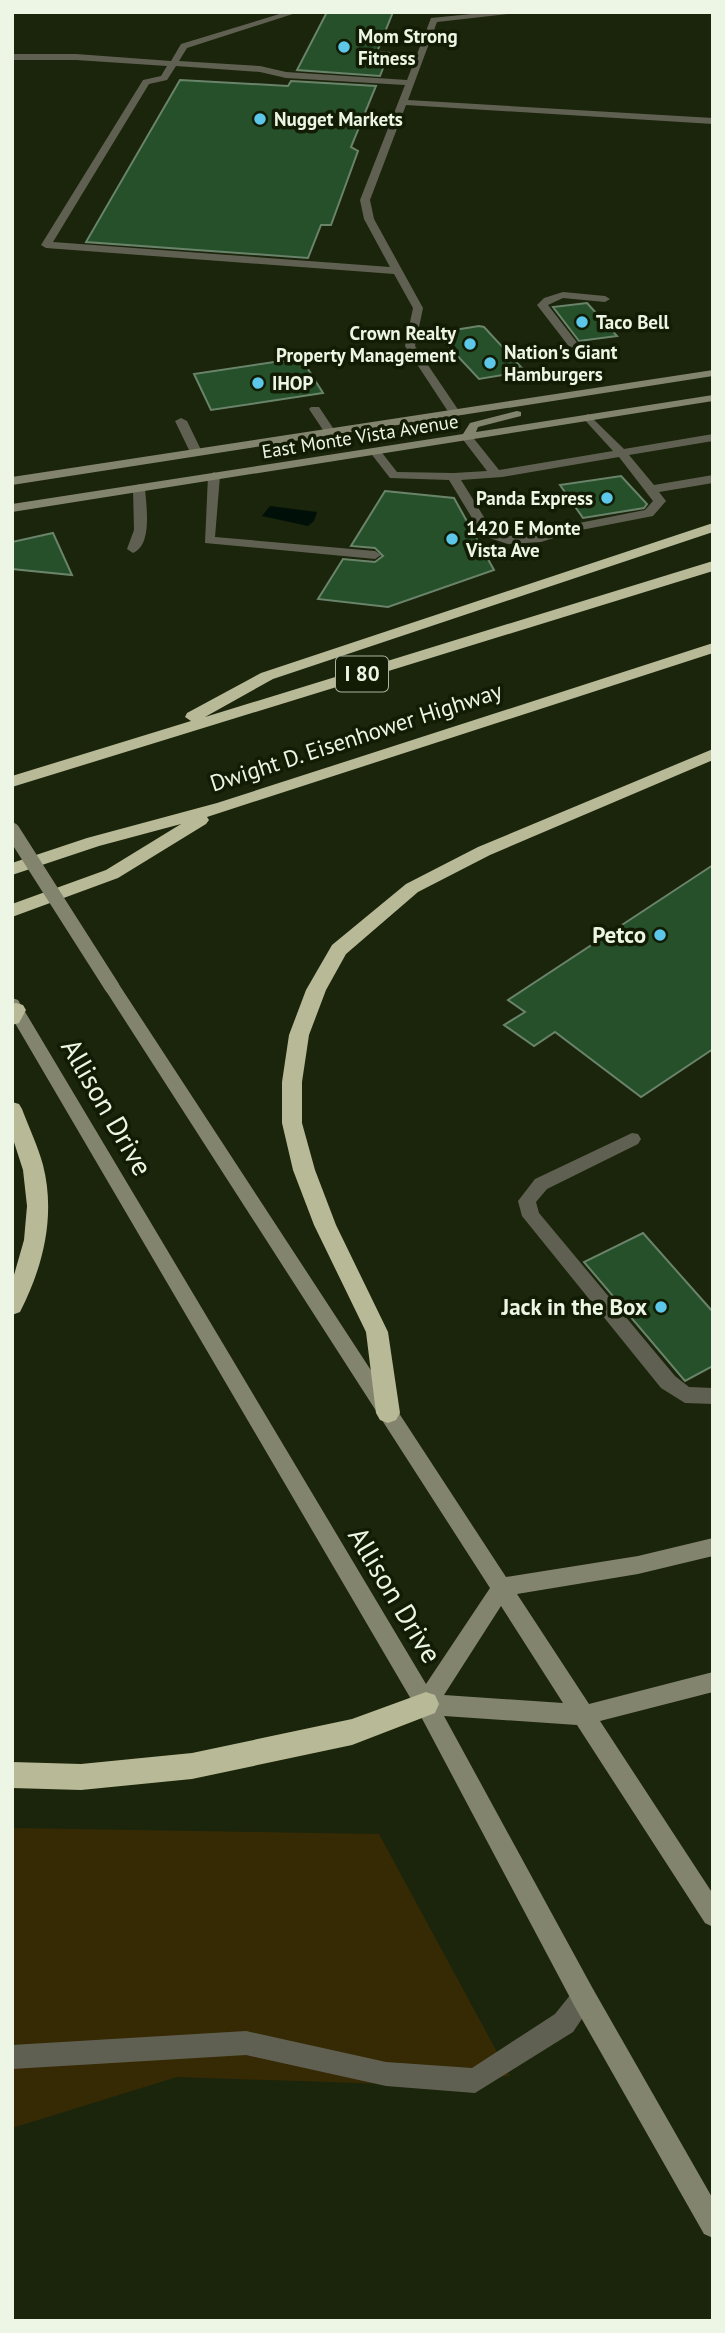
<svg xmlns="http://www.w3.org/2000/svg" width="725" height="2333" viewBox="0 0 725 2333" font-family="'PT Sans',sans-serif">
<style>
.green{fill:#362a05}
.water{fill:#001008}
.building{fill:#26502a;stroke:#6a836b;stroke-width:2}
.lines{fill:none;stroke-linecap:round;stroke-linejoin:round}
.lane{fill:#606052;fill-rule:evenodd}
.secondary{fill:#83846e;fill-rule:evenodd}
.highway{fill:#b8b997;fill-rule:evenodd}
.secondary-bridge{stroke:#83846e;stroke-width:15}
.poi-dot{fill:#5cc7e8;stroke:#121b03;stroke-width:2.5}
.labels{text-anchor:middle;stroke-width:7;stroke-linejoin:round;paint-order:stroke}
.far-poi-label{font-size:19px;font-weight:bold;fill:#edf5e4;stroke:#121b03;text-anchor:start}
.far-street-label{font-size:19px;fill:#edf5e4;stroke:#121b03}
.shield{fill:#121b03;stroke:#abb4a0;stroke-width:2}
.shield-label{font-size:21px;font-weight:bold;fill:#edf5e4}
.street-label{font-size:23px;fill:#edf5e4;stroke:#121b03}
.poi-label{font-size:23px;font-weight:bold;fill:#edf5e4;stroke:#121b03;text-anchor:end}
.near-street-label{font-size:28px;fill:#edf5e4;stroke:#121b03}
</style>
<rect width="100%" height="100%" fill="#1b250b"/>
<!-- green -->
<path class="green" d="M 12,1828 L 379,1834 L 510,2076 L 416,2085 L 177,2077 L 12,2128 Z"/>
<!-- water -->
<path class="water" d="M 270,506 L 317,512 L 314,521 L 308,526 L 262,516 Z"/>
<!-- building -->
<path class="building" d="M 327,12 L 393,12 L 377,52 L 389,53 L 380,76 L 297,70 Z
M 180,80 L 288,86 L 291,81 L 376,86 L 351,147 L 358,151 L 331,225 L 321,225 L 308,258 L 86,242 Z
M 587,303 L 617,336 L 579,341 L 553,307 Z
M 479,326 L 484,327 L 521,367 L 517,367 L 521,372 L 479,379 L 436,333 Z
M 301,358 L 323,393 L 211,410 L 194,374 Z
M 621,476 L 647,504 L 644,508 L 583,518 L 560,485 Z
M 385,491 L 454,498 L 494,570 L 388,607 L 318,599 L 343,559 L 375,562 L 383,556 L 375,548 L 351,546 Z
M 53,533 L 72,575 L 12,569 L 12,542 Z
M 713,865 L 713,1049 L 641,1097 L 555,1032 L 534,1046 L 504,1025 L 525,1012 L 508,1000 Z
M 643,1233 L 713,1312 L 713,1366 L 685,1381 L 584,1262 Z"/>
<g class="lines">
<!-- lane -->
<path class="lane" d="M 286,12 L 299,12 L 187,48 L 179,61 L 260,66 L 286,72 L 407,80 L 431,18 L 492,12 L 526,12 L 437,22 L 408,100 L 713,118 L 713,124 L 406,105 L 370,200 L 374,219 L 423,308 L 415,346 L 459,411 L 449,413 L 405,346 L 413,308 L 394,274 L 46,248 L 41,245 L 143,80 L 161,76 L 167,66 L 76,60 L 12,60 L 12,54 L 76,54 L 171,61 L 181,44 ZM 176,66 L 260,72 L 286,78 L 405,85 L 360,200 L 364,219 L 390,267 L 53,242 L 149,84 L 167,80 Z
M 563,292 L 605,296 L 610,299 L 605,302 L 563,298 L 548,305 L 582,349 L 582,353 L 574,353 L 537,305 L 544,298 Z
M 311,407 L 319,407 L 335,431 L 333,433 L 325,433 L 309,409 Z
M 588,414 L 624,449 L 713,434 L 713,441 L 629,455 L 654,485 L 713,475 L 713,483 L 659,492 L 666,501 L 653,516 L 576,531 L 541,542 L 508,544 L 483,536 L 449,480 L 390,478 L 369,451 L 379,449 L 397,472 L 454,473 L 487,471 L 461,437 L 467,434 L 471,435 L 499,470 L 613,451 L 582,417 ZM 619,457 L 653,501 L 645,510 L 574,524 L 540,534 L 509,536 L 492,530 L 461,480 L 502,477 Z
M 181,418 L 187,421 L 202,452 L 200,454 L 190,452 L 175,421 Z
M 214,472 L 220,476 L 215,537 L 375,551 L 381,555 L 375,559 L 205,543 L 208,476 Z
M 139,484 L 145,488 C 146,505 153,545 133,553 L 127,549 L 134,530 L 133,488 Z
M 632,1133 L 638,1134 L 641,1139 L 638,1144 L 547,1189 L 536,1202 L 539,1213 L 675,1376 L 689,1387 L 713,1388 L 713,1404 L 685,1403 L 661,1388 L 522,1216 L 518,1201 L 535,1179 Z
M 584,1986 L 593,1989 L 596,1998 L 573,2032 L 475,2093 L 386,2086 L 246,2055 L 12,2069 L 12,2045 L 246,2031 L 386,2062 L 472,2068 L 555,2014 L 575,1989 Z"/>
<!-- secondary -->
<path class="secondary" d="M 713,370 L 713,376 L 12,485 L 12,477 Z
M 713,395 L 713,401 L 12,512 L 12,504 L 463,434 L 470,423 L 517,411 L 521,412 L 521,416 L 478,427 L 476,432 Z
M 112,981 L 118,983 L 506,1577 L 638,1556 L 713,1538 L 713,1556 L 638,1574 L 517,1594 L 589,1704 L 713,1672 L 713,1692 L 600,1721 L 713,1894 L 713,1927 L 705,1923 L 577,1725 L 444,1716 L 593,1989 L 713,2199 L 713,2238 L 704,2234 L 575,2007 L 418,1711 L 12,1018 L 12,998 L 18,1000 L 426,1684 L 490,1588 L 106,991 L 104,987 ZM 501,1606 L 563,1703 L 444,1695 Z"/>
<!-- highway -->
<path class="highway" d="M 713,523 L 713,532 L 273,679 L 205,717 L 713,561 L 713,571 L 12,787 L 12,776 L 191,721 L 185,717 L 187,713 L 261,673 Z
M 713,643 L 713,653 L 207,817 L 209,820 L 206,824 L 118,878 L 12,917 L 12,904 L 106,870 L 181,824 L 99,846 L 12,875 L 12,863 L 87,838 L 217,803 Z
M 713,749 L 713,760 L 490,855 L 418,892 L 346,954 L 326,990 L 309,1035 L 302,1082 L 302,1123 L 315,1170 L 336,1225 L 388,1332 L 400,1413 L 396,1420 L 388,1423 L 380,1420 L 376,1413 L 366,1332 L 314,1225 L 293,1170 L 282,1123 L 282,1082 L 289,1035 L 306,990 L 332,945 L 406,884 L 478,847 Z
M 16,1003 L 23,1005 L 26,1010 L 19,1023 L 12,1025 L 12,1004 Z
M 12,1102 L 19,1104 L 22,1109 C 29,1128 38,1146 43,1165 C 56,1216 43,1267 20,1312 L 12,1315 L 12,1282 L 24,1240 L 27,1206 L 23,1170 L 12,1136 Z
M 426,1692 L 435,1695 L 439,1704 L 435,1713 L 352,1745 L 192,1779 L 81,1790 L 12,1788 L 12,1762 L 81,1764 L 192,1753 L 352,1719 Z"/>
<!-- secondary-bridge -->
<path class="secondary-bridge" d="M 12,830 L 112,987"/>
</g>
<!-- markers -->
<g class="poi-dot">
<circle cx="344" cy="47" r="7"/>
<circle cx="260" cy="119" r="7"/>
<circle cx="582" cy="322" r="7"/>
<circle cx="470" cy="344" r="7"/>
<circle cx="490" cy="363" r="7"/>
<circle cx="258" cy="383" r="7"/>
<circle cx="607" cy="498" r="7"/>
<circle cx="452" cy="539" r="7"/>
<circle cx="660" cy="935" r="7"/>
<circle cx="661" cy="1307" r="7"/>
</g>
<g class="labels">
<!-- far-poi labels -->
<g class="far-poi-label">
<text x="358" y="43">Mom Strong<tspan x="358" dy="22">Fitness</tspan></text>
<text x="274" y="126">Nugget Markets</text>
<text x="596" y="329">Taco Bell</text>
<text x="456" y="340" text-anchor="end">Crown Realty<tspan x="456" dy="22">Property Management</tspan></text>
<text x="504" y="359">Nation's Giant<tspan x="504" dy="22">Hamburgers</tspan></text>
<text x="272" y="390">IHOP</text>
<text x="593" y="505" text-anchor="end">Panda Express</text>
<text x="466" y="535">1420 E Monte<tspan x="466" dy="22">Vista Ave</tspan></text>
</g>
<!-- far-street labels -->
<g class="far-street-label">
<text transform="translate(360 436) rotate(-9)" y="7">East Monte Vista Avenue</text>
</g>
<!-- shield labels -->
<rect class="shield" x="336" y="656.5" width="52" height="35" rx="5"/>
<g class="shield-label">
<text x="362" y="681">I 80</text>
</g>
<!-- street labels -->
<g class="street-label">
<text transform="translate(356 737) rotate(-18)" y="8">Dwight D. Eisenhower Highway</text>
</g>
<!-- poi labels -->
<g class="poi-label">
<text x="646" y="943">Petco</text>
<text x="647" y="1315">Jack in the Box</text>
</g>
<!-- near-street labels -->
<g class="near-street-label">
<text transform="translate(107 1107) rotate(60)" y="10">Allison Drive</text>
<text transform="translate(395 1595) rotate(59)" y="10">Allison Drive</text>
</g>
</g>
<!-- border -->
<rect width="725" height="2333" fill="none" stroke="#edf5e4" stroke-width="28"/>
</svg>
